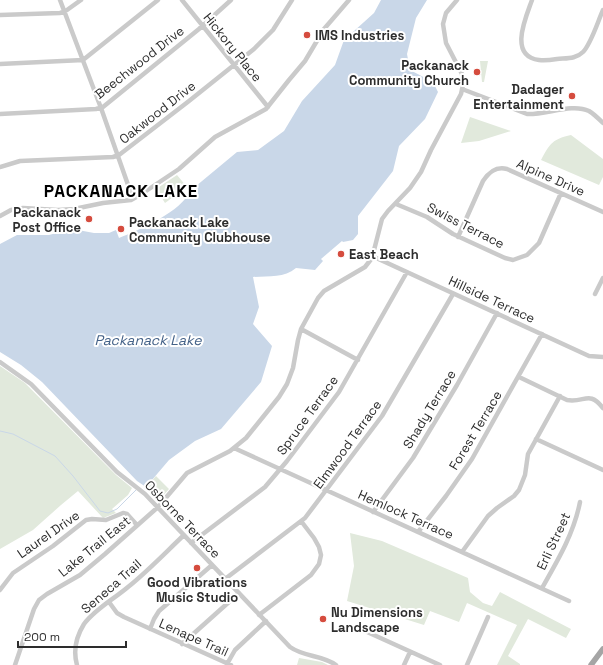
<svg xmlns="http://www.w3.org/2000/svg" width="603" height="665" viewBox="0 0 603 665" font-family="'Space Grotesk',sans-serif">
<style>
.green{fill:#e1e9dc}
.water{fill:#c9d7e8}
.lines{fill:none;stroke-linecap:round;stroke-linejoin:round}
.stream{stroke:#c9d7e8;stroke-width:1}
.minor{stroke:#cacaca;stroke-width:4.5}
.major{stroke:#a5a5a5;stroke-width:5.5}
.poi-dot{fill:#d54c3e;stroke:#fff;stroke-width:1.5}
.labels{text-anchor:middle;stroke-width:4;stroke-linejoin:round;paint-order:stroke}
.poi-label{font-size:13px;font-weight:bold;fill:#2d2d2d;stroke:#fff;text-anchor:start}
.street-label{font-size:13px;fill:#2d2d2d;stroke:#fff}
.water-label{font-size:14px;font-style:italic;fill:#436187;stroke:#fff}
.district-label{font-size:17px;font-weight:bold;letter-spacing:1px;fill:#000;stroke:#fff}
</style>
<rect width="100%" height="100%" fill="#fff"/>
<!-- green -->
<path class="green" d="M 480,61 L 488,61 L 484,82 L 482,82 Z
M 470,117 L 511,131 L 479,141 L 461,143 Z
M 571,135 L 603,159 L 603,177 L 599,185 L 541,160 C 550,143 553,139 571,135 Z
M 177,175 L 187,187 L 165,203 L 156,189 Z
M 0,366 L 25,383 L 116,475 L 132,488 L 128,495 L 112,509 L 116,513 L 103,518 L 78,491 L 61,505 L 33,530 L 0,549 Z
M 156,476 L 169,489 L 160,499 L 158,499 L 146,487 Z
M 350,533 L 382,541 L 468,578 L 470,592 L 483,603 L 492,606 L 500,592 L 571,629 L 566,638 L 528,619 L 508,656 L 520,664 L 520,665 L 497,665 L 517,625 L 467,603 L 459,622 L 430,611 L 424,625 L 347,601 L 354,566 Z
M 299,658 L 322,662 L 328,665 L 297,665 Z"/>
<!-- water -->
<path class="water" d="M 381,0 L 427,0 L 416,18 L 407,54 L 410,70 L 433,82 L 438,92 L 425,119 L 399,146 L 393,171 L 358,216 L 358,234 L 353,240 L 343,242 L 342,241 L 321,259 L 323,261 L 315,270 L 296,268 C 284,278 269,276 253,277 L 259,307 L 253,324 L 272,346 L 261,382 L 221,429 L 195,441 L 169,460 L 146,487 L 137,481 L 42,382 L 21,365 L 0,352 L 0,244 L 17,235 L 49,235 L 64,231 L 78,230 L 94,233 L 109,233 L 116,230 L 119,238 C 140,230 182,211 190,191 L 237,152 L 258,150 L 284,131 L 302,101 L 335,65 L 344,40 L 374,13 Z"/>
<g class="lines">
<!-- stream -->
<path class="stream" d="M 0,431 L 13,434 L 55,456 L 73,476 L 100,511 L 108,513 L 117,509 L 137,489"/>
<!-- minor -->
<path class="minor" d="M 60,0 L 101,108 L 133,199
M 182,0 L 268,107
M 532,0 C 526,17 508,56 539,60 C 545,61 551,60 557,59 C 567,58 576,59 583,52 C 591,44 598,21 603,10
M 0,15 L 60,13 L 67,10 L 81,0
M 0,64 L 83,60 L 158,0
M 462,89 L 527,114 C 546,115 572,103 589,111 C 594,114 599,119 603,123
M 0,114 L 96,109 L 103,107 L 199,29 L 231,0
M 0,167 L 20,161 L 113,157 L 119,155 L 189,101 L 254,49 L 273,30 L 292,0
M 396,204 L 427,217 L 453,234 L 468,241 L 505,258 L 513,260 L 527,255 L 539,243 L 561,193
M 0,216 L 11,210 L 23,208 L 58,210 L 74,209 L 103,203 L 131,200 L 140,195 L 179,169 L 215,137 L 266,109 L 289,80 L 305,61 L 324,29 L 349,0
M 458,237 L 483,181 C 489,172 496,166 507,169 L 603,212
M 372,256 L 589,356 L 603,357
M 595,294 L 603,278
M 301,329 L 358,360
M 0,362 L 31,384 L 117,472 L 145,494 L 290,647 C 304,657 322,655 336,665
M 519,377 L 567,400 C 585,403 589,390 603,408
M 536,439 L 603,470
M 234,448 L 569,601
M 373,512 L 413,458 L 457,385 L 497,313
M 418,532 L 446,496 L 472,459 L 542,334
M 191,543 L 265,487 L 287,461 L 339,392 L 407,272
M 462,552 L 488,516 L 497,508 L 514,496 L 519,490 L 525,475 L 528,454 L 560,396
M 225,579 L 305,518 L 382,416 L 453,294
M 542,588 C 558,560 574,533 580,502
M 0,590 L 13,573 L 53,546 L 86,520 L 92,519 L 106,520 L 123,513 L 127,514 L 137,525
M 109,602 L 117,613 L 124,617 L 231,665
M 259,615 L 311,575 L 319,564 L 321,555 L 319,547 L 314,538 L 301,521
M 150,629 L 154,619 L 159,611 L 212,565
M 338,630 L 353,629 L 365,631 L 440,665
M 182,644 L 239,593
M 227,664 L 235,650 L 266,621
M 15,665 L 34,609 L 39,600 L 47,594 L 80,575 L 105,554 L 158,507 L 187,473 L 230,451 L 246,438 L 279,397 L 287,384 L 293,368 L 298,340 L 301,329 L 318,298 L 324,291 L 365,267 L 372,258 L 382,219 L 388,211 L 410,188 L 421,172 L 431,150 L 461,94 L 463,85 L 462,74 L 446,43 L 443,24 L 446,13 L 457,0
M 77,665 C 73,651 76,637 84,624 C 95,609 114,599 128,587 C 148,571 166,552 184,535
M 404,665 L 410,652
M 467,665 L 488,617"/>
<!-- major -->
<path class="major" d="M 591,665 L 603,649"/>
</g>
<!-- markers -->
<g class="poi-dot">
<circle cx="307" cy="35" r="4"/>
<circle cx="477" cy="72" r="4"/>
<circle cx="572" cy="96" r="4"/>
<circle cx="89" cy="219" r="4"/>
<circle cx="121" cy="229" r="4"/>
<circle cx="341" cy="254" r="4"/>
<circle cx="197" cy="568" r="4"/>
<circle cx="323" cy="619" r="4"/>
</g>
<g class="labels">
<!-- poi labels -->
<g class="poi-label">
<text x="315" y="40">IMS Industries</text>
<text x="469" y="70" text-anchor="end">Packanack<tspan x="469" dy="15">Community Church</tspan></text>
<text x="564" y="94" text-anchor="end">Dadager<tspan x="564" dy="15">Entertainment</tspan></text>
<text x="81" y="217" text-anchor="end">Packanack<tspan x="81" dy="15">Post Office</tspan></text>
<text x="129" y="227">Packanack Lake<tspan x="129" dy="15">Community Clubhouse</tspan></text>
<text x="349" y="259">East Beach</text>
<text x="197" y="587" text-anchor="middle">Good Vibrations<tspan x="197" dy="15">Music Studio</tspan></text>
<text x="331" y="617">Nu Dimensions<tspan x="331" dy="15">Landscape</tspan></text>
</g>
<!-- street labels -->
<g class="street-label">
<text transform="translate(233 47) rotate(51)" y="5">Hickory Place</text>
<text transform="translate(139 62) rotate(-38)" y="5">Beechwood Drive</text>
<text transform="translate(157 112) rotate(-38)" y="5">Oakwood Drive</text>
<text transform="translate(551 177) rotate(24)" y="5">Alpine Drive</text>
<text transform="translate(466 225) rotate(27)" y="5">Swiss Terrace</text>
<text transform="translate(492 299) rotate(25)" y="5">Hillside Terrace</text>
<text transform="translate(429 409) rotate(-59)" y="5">Shady Terrace</text>
<text transform="translate(307 415) rotate(-54)" y="5">Spruce Terrace</text>
<text transform="translate(475 430) rotate(-59)" y="5">Forest Terrace</text>
<text transform="translate(347 444) rotate(-54)" y="5">Elmwood Terrace</text>
<text transform="translate(406 514) rotate(24)" y="5">Hemlock Terrace</text>
<text transform="translate(183 519) rotate(46)" y="5">Osborne Terrace</text>
<text transform="translate(48 534) rotate(-35)" y="5">Laurel Drive</text>
<text transform="translate(553 541) rotate(-65)" y="5">Erli Street</text>
<text transform="translate(94 546) rotate(-39)" y="5">Lake Trail East</text>
<text transform="translate(111 586) rotate(-41)" y="5">Seneca Trail</text>
<text transform="translate(194 637) rotate(24)" y="5">Lenape Trail</text>
</g>
<!-- water labels -->
<g class="water-label">
<text x="148" y="345">Packanack Lake</text>
</g>
<!-- district labels -->
<g class="district-label">
<text x="121" y="197">PACKANACK LAKE</text>
</g>
</g>
<!-- scale -->
<path d="M18 641v6h108v-6" fill="none" stroke="#2d2d2d" stroke-width="2"/>
<text x="24" y="641" font-size="12" fill="#2d2d2d" stroke="#ffffff" stroke-width="3" paint-order="stroke">200 m</text>
</svg>
